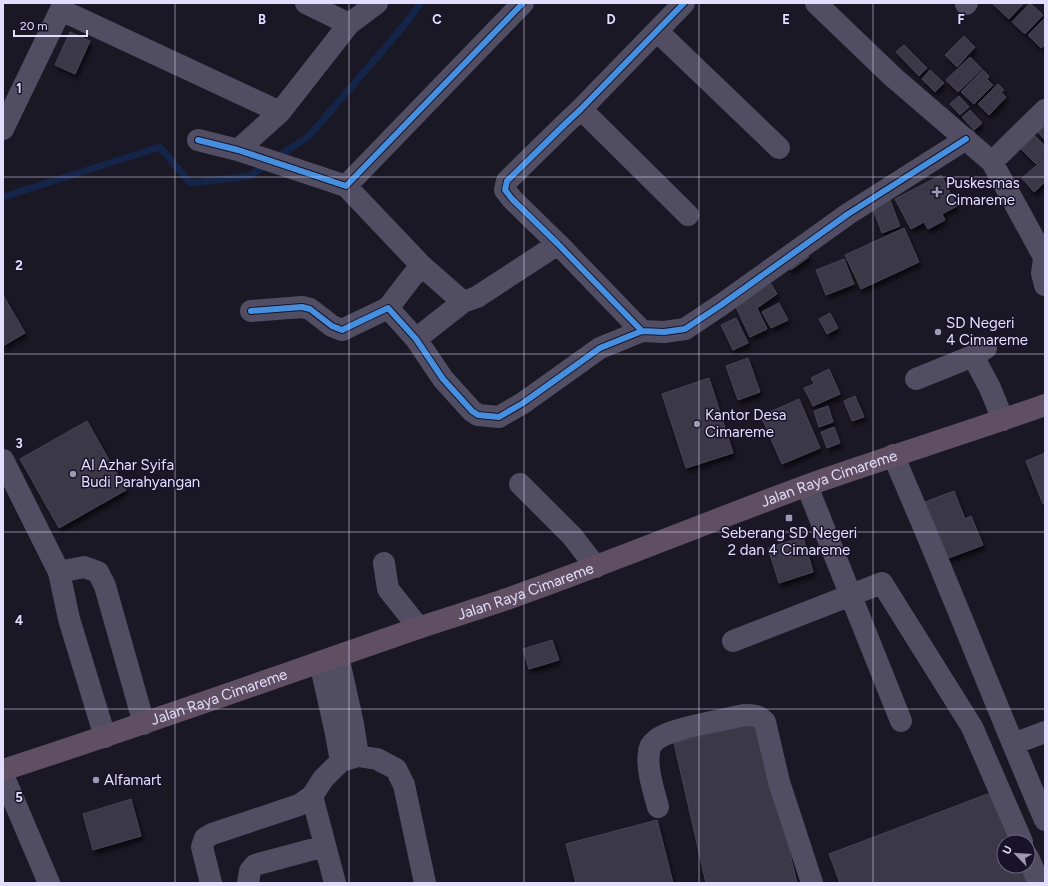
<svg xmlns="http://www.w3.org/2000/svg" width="1048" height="886" viewBox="0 0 1048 886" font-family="Figtree,sans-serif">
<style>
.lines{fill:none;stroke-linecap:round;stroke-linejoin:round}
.stream{stroke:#142549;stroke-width:7}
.building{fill:#3a3746;stroke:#484457;filter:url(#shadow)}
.minor{stroke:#514e64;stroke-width:22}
.highway{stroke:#604f63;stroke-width:22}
.cycleway-casing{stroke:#18132a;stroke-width:8}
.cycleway{stroke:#468fdf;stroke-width:6}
.grid{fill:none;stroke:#e3defd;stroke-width:1;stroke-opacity:0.55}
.poi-dot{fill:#9d99b1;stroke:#18132a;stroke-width:1.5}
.labels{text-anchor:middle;stroke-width:3;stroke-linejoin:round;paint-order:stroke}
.poi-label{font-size:15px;fill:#e3defd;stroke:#18132a;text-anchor:start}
.street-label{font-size:15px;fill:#e3defd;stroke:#18132a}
.grid-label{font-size:13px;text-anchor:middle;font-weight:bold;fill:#e3defd;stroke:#18132a;stroke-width:3;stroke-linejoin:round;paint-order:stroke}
</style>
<defs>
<filter id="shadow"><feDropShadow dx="2.5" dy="4.5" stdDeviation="2" flood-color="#0009"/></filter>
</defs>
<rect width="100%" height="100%" fill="#1b1825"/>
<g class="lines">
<!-- stream -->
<path class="stream" d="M 276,158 L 309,136 L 396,35 L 421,3
M 3,197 L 160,147 L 190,183 L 250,176 L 267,164"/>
</g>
<!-- building -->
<path class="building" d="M 992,3 L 1024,3 L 1009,19 Z
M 1030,3 L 1043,15 L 1025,34 L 1012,22 Z
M 1045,18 L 1045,45 L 1041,48 L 1028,35 Z
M 70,32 L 90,41 L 75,74 L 55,65 Z
M 964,36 L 975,47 L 957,67 L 945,55 Z
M 904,45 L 927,68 L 919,76 L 896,52 Z
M 970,57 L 982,69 L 958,92 L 946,80 Z
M 930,70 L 944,83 L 935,92 L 922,79 Z
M 983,70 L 989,76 L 987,79 L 993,85 L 974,104 L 961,92 Z
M 998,84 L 1004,90 L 1001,92 L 1006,97 L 989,115 L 978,104 Z
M 959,96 L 969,107 L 960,115 L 950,104 Z
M 970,110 L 982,123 L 974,130 L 962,117 Z
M 1045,123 L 1045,140 L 1037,131 Z
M 1033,134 L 1045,146 L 1045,156 L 1036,164 L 1019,147 Z
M 1045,158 L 1045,182 L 1034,192 L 1022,178 Z
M 941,175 L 957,206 L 942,214 L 945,220 L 928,229 L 924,222 L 911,229 L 895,199 Z
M 890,200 L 900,226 L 882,233 L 872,206 Z
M 904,228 L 919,262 L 861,289 L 845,255 Z
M 804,250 L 809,257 L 791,270 L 786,262 Z
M 844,259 L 854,284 L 826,295 L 816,270 Z
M 771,284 L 777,294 L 757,308 L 767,329 L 750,337 L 736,307 Z
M 3,295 L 25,333 L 3,346 Z
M 779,303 L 788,320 L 771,328 L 762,312 Z
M 830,313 L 838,328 L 827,334 L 819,319 Z
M 736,318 L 748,343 L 733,350 L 721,325 Z
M 748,358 L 760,392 L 738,400 L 726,366 Z
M 829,369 L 840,394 L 813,406 L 804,388 L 814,384 L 811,378 Z
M 709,378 L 733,453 L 686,468 L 662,394 Z
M 855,396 L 864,417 L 852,421 L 844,401 Z
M 799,399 L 820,448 L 782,464 L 761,416 Z
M 828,406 L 833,422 L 819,427 L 814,411 Z
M 87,421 L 126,490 L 59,528 L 20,459 Z
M 834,427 L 840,443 L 827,448 L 821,432 Z
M 1045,453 L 1045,503 L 1043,504 L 1026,461 Z
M 954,491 L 965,519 L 971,516 L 983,545 L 946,559 L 925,502 Z
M 803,537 L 813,572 L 779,583 L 768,548 Z
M 552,640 L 559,660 L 529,669 L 523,649 Z
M 759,722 L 797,883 L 706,883 L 674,743 Z
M 993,792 L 1012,842 L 1004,842 L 1004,866 L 1020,866 L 1027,883 L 840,883 L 829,854 Z
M 131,799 L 141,836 L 93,850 L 83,814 Z
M 657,820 L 673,883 L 576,883 L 566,844 Z"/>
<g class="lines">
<!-- minor -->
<path class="minor" d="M 306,3 L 349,24
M 816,3 L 893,77 L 992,162 L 1045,259
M 966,4 L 967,3
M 61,10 L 280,112
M 657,31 L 779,148
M 581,109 L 688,215
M 3,129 L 64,3
M 198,140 L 238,150 L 346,186 L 523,3
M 238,150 L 280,112 L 349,24 L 377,3
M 992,162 L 1045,110
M 346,186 L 421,265 L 388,308
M 1044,259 L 1042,273 L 1045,285
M 421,265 L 463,302
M 251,311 L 302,307 L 310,309 L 332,326 L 342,330 L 388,308 L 416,339 L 443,379 L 472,411 L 478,415 L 499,417 L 523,403 L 600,348 L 642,331 L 664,332 L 685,329 L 721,305 L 848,214 L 966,139
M 642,331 L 558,244 L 512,199 L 505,190 L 507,181 L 566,123 L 581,109 L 684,3
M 416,339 L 463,302 L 477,297 L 558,244
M 973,356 L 990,388 L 1003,420
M 916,379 L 973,356 L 986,348
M 893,455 C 946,576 993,699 1045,820
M 3,460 L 59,572 L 69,619 L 105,737
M 520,484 L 572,536 L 596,567
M 807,486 L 901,721
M 384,563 L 388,589 L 419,628
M 59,572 L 84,567 L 98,572 L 105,586 L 144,724
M 733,641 L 882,583 L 972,727 L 1022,842
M 338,656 L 353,724 L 358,756
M 320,662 L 335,729 L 341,761
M 1013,744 L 1045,732
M 3,775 L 49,883
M 312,796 L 335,883
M 658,807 C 654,792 646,768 649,753 C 649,748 652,743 656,740 C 670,728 724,720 744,715 C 753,715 759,715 765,722 L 779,782 L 812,883
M 1028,857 L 1039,883
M 211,883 L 202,847 L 205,838 L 212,834 L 299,805 L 312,796 L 323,779 L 341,761 L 358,756 L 377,759 L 396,769 L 404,785 L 425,883
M 248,883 L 250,871 L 255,865 L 325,846"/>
<!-- highway -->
<path class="highway" id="s1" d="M 3,770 C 142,725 279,676 418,628 C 448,618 478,609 507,599 C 609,563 708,522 808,485 C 887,457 967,433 1045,405"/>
<!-- cycleway casing -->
<g class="cycleway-casing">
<path id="cycleway" d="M 198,140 L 238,150 L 346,186 L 523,3
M 251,311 L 302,307 L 310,309 L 332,326 L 342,330 L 388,308 L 416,339 L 443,379 L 472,411 L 478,415 L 499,417 L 523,403 L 600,348 L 642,331 L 664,332 L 685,329 L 721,305 L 848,214 L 966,139
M 642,331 L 558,244 L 512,199 L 505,190 L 507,181 L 566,123 L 581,109 L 684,3"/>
</g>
<!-- cycleway -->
<use href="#cycleway" class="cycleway"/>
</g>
<!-- grid -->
<path class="grid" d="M 175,3 L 175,883M 349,3 L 349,883M 524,3 L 524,883M 699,3 L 699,883M 873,3 L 873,883M 3,177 L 1045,177M 3,354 L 1045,354M 3,532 L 1045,532M 3,709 L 1045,709"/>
<!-- markers -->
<g class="poi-dot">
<path d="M935 186h4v4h4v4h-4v4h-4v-4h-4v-4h4z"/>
<circle cx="938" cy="332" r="4"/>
<circle cx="697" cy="424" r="4"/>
<circle cx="73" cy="474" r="4"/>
<rect x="785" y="514" width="8" height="8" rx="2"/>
<circle cx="96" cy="780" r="4"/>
</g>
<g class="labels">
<!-- poi labels -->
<g class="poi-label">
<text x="946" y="188">Puskesmas<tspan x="946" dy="17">Cimareme</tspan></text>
<text x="946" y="328">SD Negeri<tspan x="946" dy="17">4 Cimareme</tspan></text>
<text x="705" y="420">Kantor Desa<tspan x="705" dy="17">Cimareme</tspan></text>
<text x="81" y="470">Al Azhar Syifa<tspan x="81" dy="17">Budi Parahyangan</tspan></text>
<text x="789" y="538" text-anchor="middle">Seberang SD Negeri<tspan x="789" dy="17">2 dan 4 Cimareme</tspan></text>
<text x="104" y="785">Alfamart</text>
</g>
<!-- street labels -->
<g class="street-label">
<text dy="5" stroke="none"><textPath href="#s1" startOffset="876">Jalan Raya Cimareme</textPath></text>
<text dy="5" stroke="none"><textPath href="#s1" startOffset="552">Jalan Raya Cimareme</textPath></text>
<text dy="5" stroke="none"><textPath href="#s1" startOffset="228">Jalan Raya Cimareme</textPath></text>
</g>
</g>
<g class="grid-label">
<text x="262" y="24">B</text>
<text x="437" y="24">C</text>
<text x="611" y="24">D</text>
<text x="786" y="24">E</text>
<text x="961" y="24">F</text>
<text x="19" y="93">1</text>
<text x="19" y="270">2</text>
<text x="19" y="448">3</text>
<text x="19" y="625">4</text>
<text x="19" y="802">5</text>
</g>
<!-- border -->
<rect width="1048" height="886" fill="none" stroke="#e3defd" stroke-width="8"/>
<!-- north arrow -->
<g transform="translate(1016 854) rotate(295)"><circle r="19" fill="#18132a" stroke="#69647e"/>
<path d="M0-3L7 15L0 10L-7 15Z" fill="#9d99b1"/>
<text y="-6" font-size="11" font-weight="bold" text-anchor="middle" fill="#e3defd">U</text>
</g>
<!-- scale -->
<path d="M14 30v6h73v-6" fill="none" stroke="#e3defd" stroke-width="2"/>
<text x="20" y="30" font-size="12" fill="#e3defd" stroke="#18132a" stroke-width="3" paint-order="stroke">20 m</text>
</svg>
